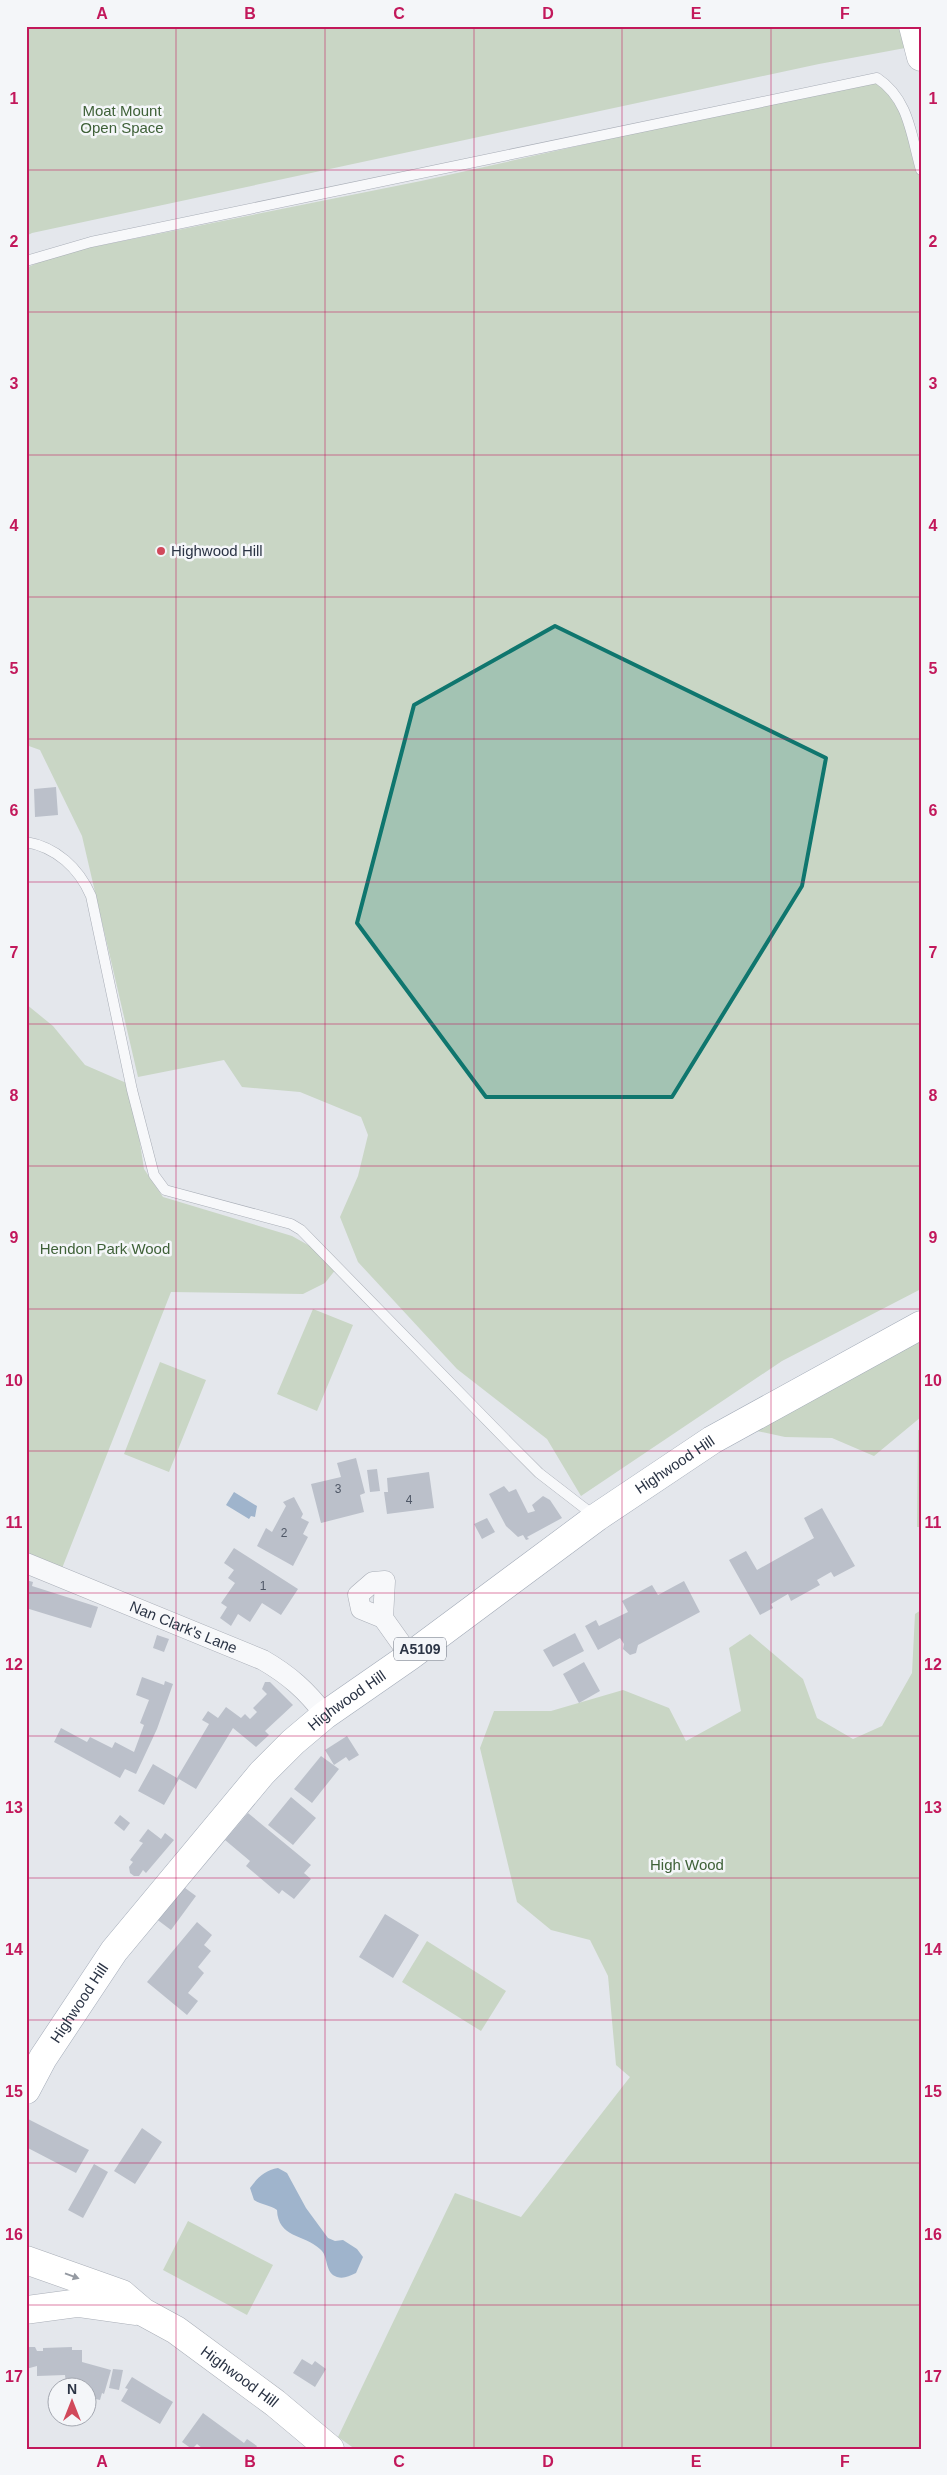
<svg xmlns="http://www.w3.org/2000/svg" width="947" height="2475" viewBox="0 0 947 2475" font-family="Helvetica,sans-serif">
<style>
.green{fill:#c9d6c5}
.water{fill:#9fb4cc}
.building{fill:#bbc0ca}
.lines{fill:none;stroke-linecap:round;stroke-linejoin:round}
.service-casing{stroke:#a9aeb7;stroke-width:11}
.minor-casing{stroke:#a9aeb7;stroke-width:21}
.secondary-casing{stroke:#a9aeb7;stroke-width:29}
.primary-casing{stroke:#a3abb8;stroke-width:29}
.service{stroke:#f7f8fa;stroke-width:10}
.minor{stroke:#f7f8fa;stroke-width:20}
.secondary{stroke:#fff;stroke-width:28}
.primary{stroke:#fff;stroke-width:28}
.oneway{fill:#959aa2}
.marked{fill:#0f766e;fill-opacity:0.2;stroke:#0f766e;stroke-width:4;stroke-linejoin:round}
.grid{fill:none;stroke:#c2185b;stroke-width:1;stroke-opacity:0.55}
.poi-dot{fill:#d1495b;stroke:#f4f6f9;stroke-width:2}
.labels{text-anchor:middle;stroke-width:5;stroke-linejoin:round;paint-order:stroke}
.number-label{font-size:12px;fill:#4f5766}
.shield{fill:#f4f6f9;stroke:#676e7b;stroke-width:1}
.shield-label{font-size:14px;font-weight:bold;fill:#2b3445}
.park-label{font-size:15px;fill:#3f6138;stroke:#f4f6f9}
.poi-label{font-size:15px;fill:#2b3445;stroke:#f4f6f9;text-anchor:start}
.street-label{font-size:15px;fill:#2b3445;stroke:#f4f6f9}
.neatline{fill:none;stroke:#c2185b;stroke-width:2}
.grid-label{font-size:16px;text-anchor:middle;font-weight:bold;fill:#c2185b}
</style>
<rect width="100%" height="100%" fill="#e4e7ec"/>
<!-- green -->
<path class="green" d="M 26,26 L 913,26 L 916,46 L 819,64 L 32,233 L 26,236 Z
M 879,79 L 899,103 L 921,181 L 921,1289 L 782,1361 L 581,1496 L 547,1439 L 457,1369 L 358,1262 L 340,1217 L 358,1176 L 368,1135 L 361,1117 L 300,1092 L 242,1087 L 224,1060 L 138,1077 L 82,836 L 40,750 L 26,745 L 26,268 L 58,254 L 421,181 Z
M 26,1004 L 53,1026 L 85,1065 L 131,1085 L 144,1169 L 163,1197 L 292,1236 L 317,1250 L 336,1269 L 325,1283 L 303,1294 L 171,1292 L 57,1581 L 26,1565 Z
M 313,1309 L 353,1325 L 317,1411 L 277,1394 Z
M 921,1326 L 921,1417 L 874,1456 L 832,1438 L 785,1437 L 757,1431 Z
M 160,1362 L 206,1380 L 169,1472 L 124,1454 Z
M 918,1430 L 921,1430 L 921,1527 L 917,1527 Z
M 921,1610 L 921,2449 L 355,2449 L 338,2437 L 455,2193 L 521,2217 L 630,2077 L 616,2065 L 608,1976 L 590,1940 L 551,1930 L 517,1902 L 480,1748 L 494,1711 L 551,1711 L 623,1690 L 669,1708 L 686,1741 L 741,1711 L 729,1648 L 750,1634 L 803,1679 L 817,1718 L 853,1739 L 882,1726 L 912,1673 L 915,1614 Z
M 427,1941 L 506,1991 L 481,2031 L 402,1982 Z
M 188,2221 L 273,2265 L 247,2315 L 163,2270 Z"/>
<!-- water -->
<path class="water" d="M 234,1492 L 257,1506 L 255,1517 L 251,1516 L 249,1519 L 226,1505 Z
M 278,2168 L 287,2173 L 306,2208 L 328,2238 L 335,2241 L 343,2240 L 357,2249 L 363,2257 L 356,2273 C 349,2276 344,2279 337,2277 C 324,2273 329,2256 320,2249 C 304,2234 278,2238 277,2210 C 270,2205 262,2205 254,2200 L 250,2188 C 257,2178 265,2170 278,2168 Z"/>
<!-- building -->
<path class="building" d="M 56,787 L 58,815 L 35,817 L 34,789 Z
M 356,1458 L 365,1493 L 360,1495 L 364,1512 L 321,1523 L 311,1484 L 341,1477 L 337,1463 Z
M 377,1469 L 380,1491 L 370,1492 L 367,1470 Z
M 429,1472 L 434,1508 L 387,1514 L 384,1492 L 388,1492 L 387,1478 Z
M 504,1486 L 509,1492 L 516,1489 L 528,1513 L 535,1511 L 532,1505 L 543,1496 L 550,1500 L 562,1518 L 527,1537 L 529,1539 L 526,1540 L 523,1535 L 518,1537 L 506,1526 L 489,1494 Z
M 294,1497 L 303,1514 L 301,1518 L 309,1522 L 303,1534 L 308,1537 L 293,1566 L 257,1546 L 266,1528 L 272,1532 L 286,1506 L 283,1502 Z
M 822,1508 L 855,1566 L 834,1577 L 831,1572 L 817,1580 L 820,1585 L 791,1601 L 788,1594 L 771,1604 L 773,1608 L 760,1615 L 729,1560 L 746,1551 L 757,1570 L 814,1538 L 804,1518 Z
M 487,1518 L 495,1532 L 482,1539 L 474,1524 Z
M 234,1548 L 298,1589 L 281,1615 L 262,1603 L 250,1622 L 238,1614 L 231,1626 L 220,1618 L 227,1607 L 221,1603 L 235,1583 L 228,1578 L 234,1570 L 224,1563 Z
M 26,1580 L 33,1582 L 32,1586 L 98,1607 L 91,1628 L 26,1608 Z
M 684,1581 L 700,1612 L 638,1645 L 636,1653 L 630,1655 L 623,1649 L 624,1644 L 620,1638 L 598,1650 L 585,1626 L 596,1620 L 599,1626 L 628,1612 L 622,1601 L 652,1585 L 658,1595 Z
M 575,1633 L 584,1651 L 553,1667 L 543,1650 Z
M 157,1635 L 169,1639 L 164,1652 L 153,1648 Z
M 584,1662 L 600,1691 L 579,1703 L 563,1674 Z
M 142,1677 L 164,1685 L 165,1681 L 173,1684 L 157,1729 L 136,1774 L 125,1769 L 120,1778 L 54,1742 L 61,1728 L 87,1742 L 90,1737 L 112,1748 L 115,1742 L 134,1752 L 144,1725 L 140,1723 L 149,1700 L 136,1695 Z
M 265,1682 L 270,1682 L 293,1705 L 265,1731 L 269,1735 L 256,1747 L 233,1728 L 196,1789 L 179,1779 L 164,1805 L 138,1791 L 153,1764 L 177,1778 L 209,1724 L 202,1720 L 208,1711 L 218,1718 L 226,1707 L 241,1718 L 245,1714 L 250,1719 L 257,1712 L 253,1708 L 267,1694 L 262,1689 Z
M 347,1736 L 359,1755 L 349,1761 L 346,1757 L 334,1765 L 325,1750 Z
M 321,1756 L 339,1769 L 312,1803 L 294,1789 Z
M 291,1797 L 316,1818 L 293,1845 L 268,1825 Z
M 248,1813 L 311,1865 L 304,1873 L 311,1879 L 294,1899 L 282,1890 L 279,1894 L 246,1866 L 250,1861 L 225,1840 Z
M 120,1815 L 130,1823 L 124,1831 L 114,1823 Z
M 148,1829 L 161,1839 L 165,1833 L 174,1840 L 146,1873 L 143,1870 L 139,1876 L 134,1876 L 130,1873 L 129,1867 L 133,1862 L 130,1860 L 143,1843 L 139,1841 Z
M 181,1885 L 196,1896 L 171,1930 L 155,1918 Z
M 385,1914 L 419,1935 L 393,1978 L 359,1957 Z
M 197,1922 L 212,1935 L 204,1945 L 211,1951 L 198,1967 L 204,1973 L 188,1993 L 198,2001 L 187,2015 L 147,1982 Z
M 26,2118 L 89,2150 L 76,2173 L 26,2147 Z
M 142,2128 L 162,2142 L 135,2184 L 114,2171 Z
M 94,2164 L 108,2172 L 83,2218 L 68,2210 Z
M 26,2347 L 35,2347 L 37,2351 L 43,2351 L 43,2348 L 72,2347 L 72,2350 L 82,2350 L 82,2362 L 111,2370 L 104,2394 L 102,2393 L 100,2400 L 88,2397 L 88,2388 L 83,2387 L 82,2383 L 66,2384 L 65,2375 L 37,2376 L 37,2366 L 26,2369 Z
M 302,2359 L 312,2365 L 315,2361 L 326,2369 L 315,2387 L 293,2373 Z
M 113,2369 L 123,2370 L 119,2390 L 109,2388 Z
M 132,2377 L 173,2402 L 160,2424 L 121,2401 L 128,2389 L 125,2388 Z
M 203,2413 L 244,2443 L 247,2439 L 257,2446 L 255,2449 L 203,2449 L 197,2444 L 192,2449 L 182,2442 Z"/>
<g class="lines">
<!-- service casing -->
<g class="service-casing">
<path id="service" d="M 26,261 L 91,242 L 877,78 C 909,99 911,135 921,170
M 26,842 C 56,847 79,868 91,896 L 132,1090 L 154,1175 L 165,1190 L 291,1224 L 301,1230 L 509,1443 L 539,1473 L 596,1517"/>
</g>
<!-- minor casing -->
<g class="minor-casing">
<g id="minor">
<path id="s1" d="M 26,1563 L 263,1660 C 289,1675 307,1691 325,1715"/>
<path d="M 383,1618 L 361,1609 L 358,1595 L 373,1582 L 385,1581 L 383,1618 L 410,1656"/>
</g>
</g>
<!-- secondary casing -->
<g class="secondary-casing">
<g id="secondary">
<path d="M 913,26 L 921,57"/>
<path id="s2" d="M 26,2260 L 122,2294 L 143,2312 L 176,2330 L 275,2403 L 330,2449"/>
<path d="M 26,2310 L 78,2303 L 135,2311"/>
</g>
</g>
<!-- primary casing -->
<g class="primary-casing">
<g id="primary">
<path id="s3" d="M 26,2090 L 43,2058 L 114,1951 L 262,1773 L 293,1742 L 325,1715 L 410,1656 L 597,1517 L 712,1440 L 921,1325"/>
</g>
</g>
<!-- service -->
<use href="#service" class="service"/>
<!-- minor -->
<use href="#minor" class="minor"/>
<!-- secondary -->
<use href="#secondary" class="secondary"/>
<!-- primary -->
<use href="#primary" class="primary"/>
</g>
<!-- one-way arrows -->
<defs><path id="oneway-solid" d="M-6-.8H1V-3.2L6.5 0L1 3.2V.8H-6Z" transform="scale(1.25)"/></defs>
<use class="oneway" href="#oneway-solid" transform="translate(72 2276) rotate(20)"/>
<!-- marked area -->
<path class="marked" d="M 555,626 L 826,758 L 802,886 L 672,1097 L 486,1097 L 357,923 L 414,705 Z"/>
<!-- grid -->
<path class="grid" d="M 176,26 L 176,2449M 325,26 L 325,2449M 474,26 L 474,2449M 622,26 L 622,2449M 771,26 L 771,2449M 26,170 L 921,170M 26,312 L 921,312M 26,455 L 921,455M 26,597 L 921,597M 26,739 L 921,739M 26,882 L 921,882M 26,1024 L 921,1024M 26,1166 L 921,1166M 26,1309 L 921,1309M 26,1451 L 921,1451M 26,1593 L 921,1593M 26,1736 L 921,1736M 26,1878 L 921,1878M 26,2020 L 921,2020M 26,2163 L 921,2163M 26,2305 L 921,2305"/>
<!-- markers -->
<circle class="poi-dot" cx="161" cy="551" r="5"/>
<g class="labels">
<!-- number labels -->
<g class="number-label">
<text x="338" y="1493">3</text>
<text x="409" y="1504">4</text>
<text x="284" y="1537">2</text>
<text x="263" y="1590">1</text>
</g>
<!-- shield labels -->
<rect class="shield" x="394" y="1637.5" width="52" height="23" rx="4"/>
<g class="shield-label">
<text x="420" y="1654">A5109</text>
</g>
<!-- park labels -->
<g class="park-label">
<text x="122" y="116">Moat Mount<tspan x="122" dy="17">Open Space</tspan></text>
<text x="105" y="1254">Hendon Park Wood</text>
<text x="687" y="1870">High Wood</text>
</g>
<!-- poi labels -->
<g class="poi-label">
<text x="171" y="556">Highwood Hill</text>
</g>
<!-- street labels -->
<g class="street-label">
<text dy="5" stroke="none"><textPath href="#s3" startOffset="912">Highwood Hill</textPath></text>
<text dy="5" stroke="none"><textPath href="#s1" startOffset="170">Nan Clark's Lane</textPath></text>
<text dy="5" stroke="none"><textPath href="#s3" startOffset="508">Highwood Hill</textPath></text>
<text dy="5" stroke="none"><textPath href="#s3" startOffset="102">Highwood Hill</textPath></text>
<text dy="5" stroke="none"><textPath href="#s2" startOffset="246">Highwood Hill</textPath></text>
</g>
</g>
<!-- border -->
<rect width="947" height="2475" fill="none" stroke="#f4f6f9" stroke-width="55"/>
<!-- north arrow -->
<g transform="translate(72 2402)"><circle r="24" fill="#f4f6f9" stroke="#a4a8b1"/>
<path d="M0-4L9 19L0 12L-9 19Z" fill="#d1495b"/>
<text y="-8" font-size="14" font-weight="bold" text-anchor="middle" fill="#2b3445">N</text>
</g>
<rect x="28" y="28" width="892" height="2420" class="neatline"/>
<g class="grid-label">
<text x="102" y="19">A</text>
<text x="250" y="19">B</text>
<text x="399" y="19">C</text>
<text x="548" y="19">D</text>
<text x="696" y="19">E</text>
<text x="845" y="19">F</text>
<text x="14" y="104">1</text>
<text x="933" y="104">1</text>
<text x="14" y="247">2</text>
<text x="933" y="247">2</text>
<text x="14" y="389">3</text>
<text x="933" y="389">3</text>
<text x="14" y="531">4</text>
<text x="933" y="531">4</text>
<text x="14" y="674">5</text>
<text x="933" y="674">5</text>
<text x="14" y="816">6</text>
<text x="933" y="816">6</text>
<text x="14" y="958">7</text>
<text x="933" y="958">7</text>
<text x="14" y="1101">8</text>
<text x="933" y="1101">8</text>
<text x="14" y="1243">9</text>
<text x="933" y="1243">9</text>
<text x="14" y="1386">10</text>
<text x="933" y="1386">10</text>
<text x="14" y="1528">11</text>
<text x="933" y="1528">11</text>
<text x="14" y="1670">12</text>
<text x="933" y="1670">12</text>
<text x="14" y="1813">13</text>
<text x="933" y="1813">13</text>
<text x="14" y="1955">14</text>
<text x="933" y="1955">14</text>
<text x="14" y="2097">15</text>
<text x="933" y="2097">15</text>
<text x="14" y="2240">16</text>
<text x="933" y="2240">16</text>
<text x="14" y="2382">17</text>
<text x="933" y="2382">17</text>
<text x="102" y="2467">A</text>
<text x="250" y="2467">B</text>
<text x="399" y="2467">C</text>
<text x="548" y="2467">D</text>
<text x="696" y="2467">E</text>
<text x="845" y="2467">F</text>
</g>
</svg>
